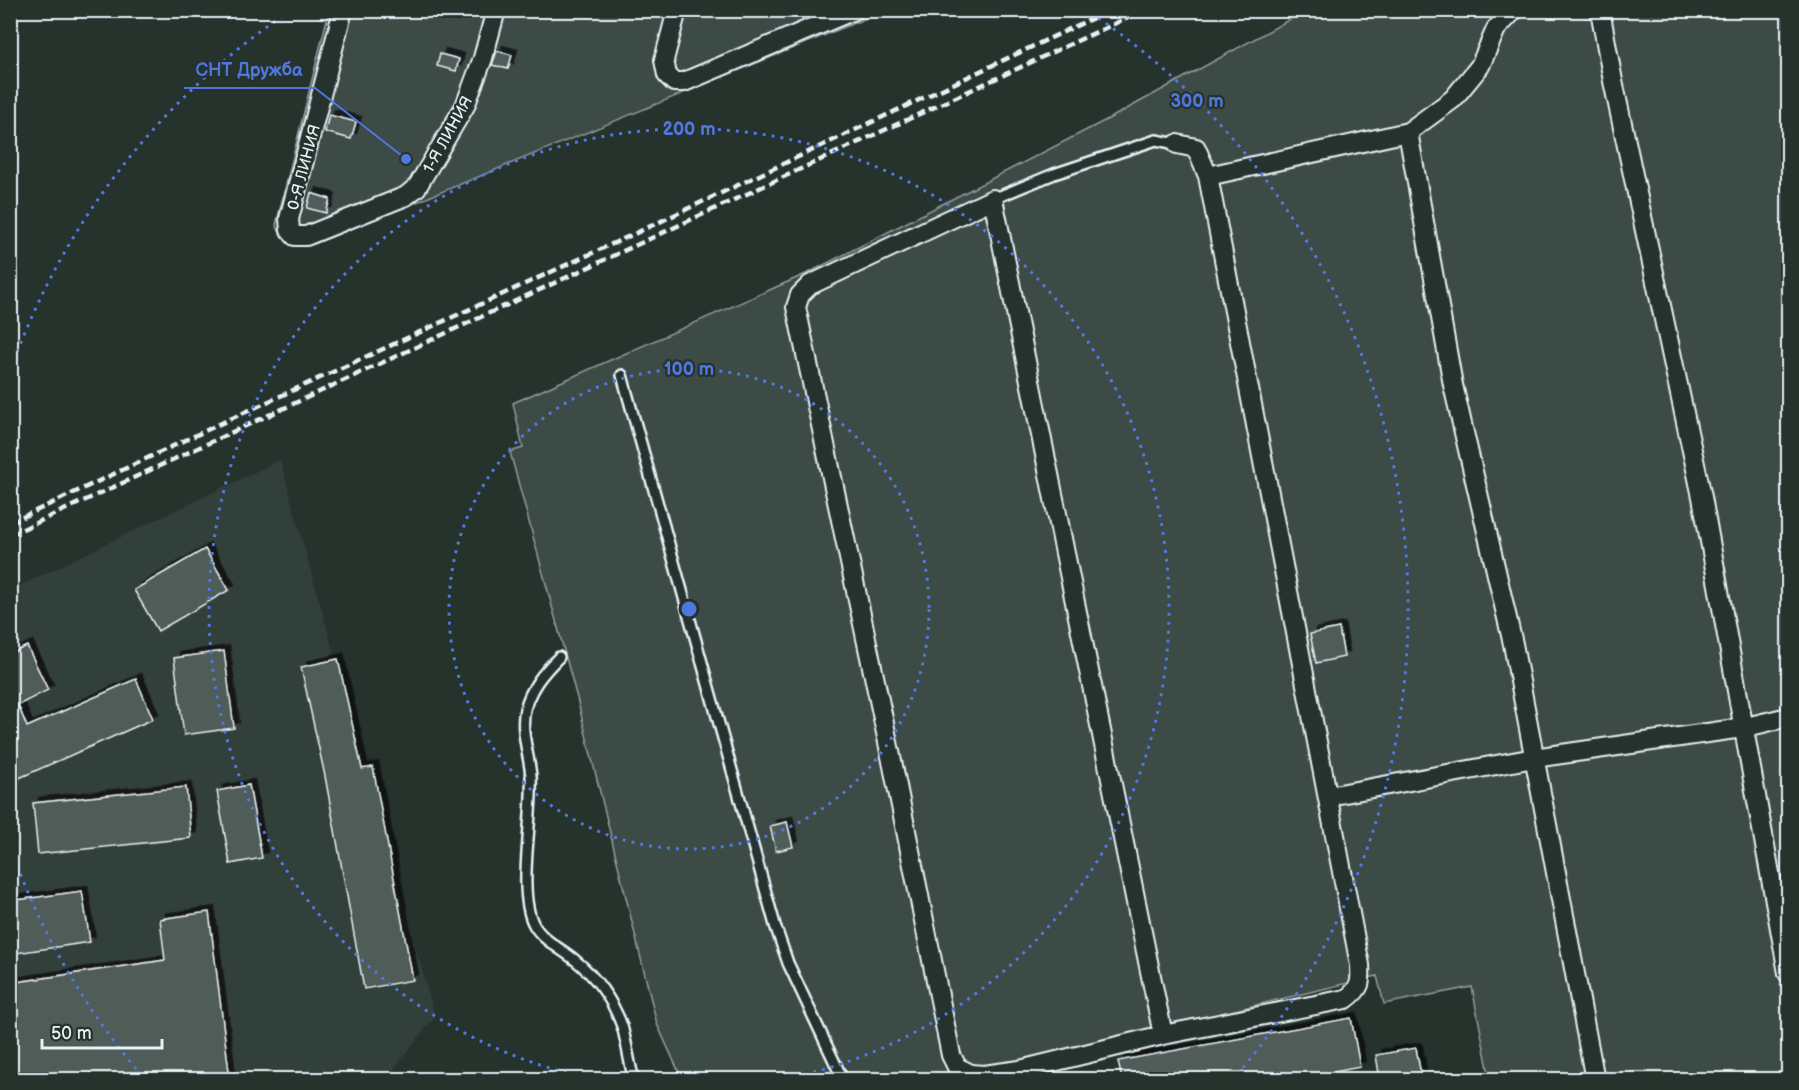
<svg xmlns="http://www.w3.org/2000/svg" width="1799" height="1090" viewBox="0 0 1799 1090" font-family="'Balsamiq Sans',sans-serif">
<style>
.built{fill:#333f3a}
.green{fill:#3e4b47;stroke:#939ea0;stroke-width:1.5}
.building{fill:#505c59;stroke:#e8f1f8;stroke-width:1.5;filter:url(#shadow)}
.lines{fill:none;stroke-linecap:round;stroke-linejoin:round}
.service-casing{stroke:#e8f1f8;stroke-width:14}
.minor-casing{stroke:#e8f1f8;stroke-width:22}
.service{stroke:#26332d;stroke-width:9}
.minor{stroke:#26332d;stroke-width:18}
.rail{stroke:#e8f1f8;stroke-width:4.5;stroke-dasharray:9 4.5;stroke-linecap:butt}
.ring{fill:none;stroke:#5077e0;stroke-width:3;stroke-dasharray:3 6}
.labels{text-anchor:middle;stroke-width:4.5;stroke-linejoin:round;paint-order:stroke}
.street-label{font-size:16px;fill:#e8f1f8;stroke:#26332d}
.centre{fill:#5077e0;stroke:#26332d;stroke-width:3}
.ring-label{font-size:18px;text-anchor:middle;font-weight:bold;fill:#5077e0;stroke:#26332d;stroke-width:4.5;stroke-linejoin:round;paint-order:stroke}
.leader{fill:none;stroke:#5077e0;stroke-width:2}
.callout-dot{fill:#5077e0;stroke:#26332d;stroke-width:2}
.callout-label{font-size:18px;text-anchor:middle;font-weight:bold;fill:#5077e0;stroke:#26332d;stroke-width:4.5;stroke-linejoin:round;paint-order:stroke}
</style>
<defs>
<filter id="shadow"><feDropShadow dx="5.5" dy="-5.5" stdDeviation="0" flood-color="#0009"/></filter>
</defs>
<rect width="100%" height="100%" fill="#26332d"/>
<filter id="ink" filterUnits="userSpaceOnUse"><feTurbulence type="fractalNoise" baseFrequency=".0167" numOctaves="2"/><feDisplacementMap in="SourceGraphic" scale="12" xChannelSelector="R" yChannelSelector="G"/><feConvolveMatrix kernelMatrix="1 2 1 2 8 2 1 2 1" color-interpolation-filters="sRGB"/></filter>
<g filter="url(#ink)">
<!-- built -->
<path class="built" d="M 280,460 L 435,1017 L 395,1067 L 395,1079 L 11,1080 L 11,590 Z"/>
<!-- green -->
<path class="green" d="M 329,11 L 884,11 L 314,244 L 296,246 L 282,237 L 276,225 Z
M 1305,11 L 1788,11 L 1788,1079 L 1490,1079 L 1472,987 L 1384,1004 L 1377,976 L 1009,1064 L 1017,1079 L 682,1079 L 657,1024 L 577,698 L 510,452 L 523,448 L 513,403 L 808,273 L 1114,116 Z"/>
<!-- building -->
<path class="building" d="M 497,51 L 512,55 L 508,69 L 492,65 Z
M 440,54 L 459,59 L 456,71 L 437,66 Z
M 329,115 L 356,122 L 351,139 L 325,132 Z
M 311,193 L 330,199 L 326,213 L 307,208 Z
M 205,549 L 229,590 L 158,631 L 134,590 Z
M 1339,628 L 1344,657 L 1316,663 L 1310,634 Z
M 27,646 L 48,690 L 18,705 L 27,727 L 136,679 L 153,719 L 10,782 L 10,654 Z
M 224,651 L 234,728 L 184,735 L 174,658 Z
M 338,659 L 362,769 L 373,767 L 413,980 L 364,989 L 325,776 L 301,667 Z
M 249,785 L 262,858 L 230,864 L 217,791 Z
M 186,787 L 191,838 L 38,854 L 33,803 Z
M 787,822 L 793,847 L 776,851 L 770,826 Z
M 82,891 L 90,942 L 10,954 L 10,901 Z
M 209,912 L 230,1080 L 10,1080 L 10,983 L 165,960 L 160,919 Z
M 1351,1018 L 1360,1067 L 1294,1080 L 1122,1080 L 1118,1061 Z
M 1416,1048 L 1422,1080 L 1380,1080 L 1376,1055 Z"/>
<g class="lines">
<!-- service casing -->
<g class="service-casing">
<path id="service" d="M 993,199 L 1054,174 L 1156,140 L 1177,144
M 622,375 L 775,925 L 788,963 L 843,1080
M 559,657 C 543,673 531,687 525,709 C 520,731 529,754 531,776 C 534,817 516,892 534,925 C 543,941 562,949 575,960 C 596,977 613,1001 622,1026 C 627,1044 629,1062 634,1080"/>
</g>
<!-- minor casing -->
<g class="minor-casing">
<path id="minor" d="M 343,10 L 289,219 L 290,230 L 295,236 L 306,236 L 406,196 L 417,187 L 465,106 L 483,58 L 496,10
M 677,10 L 664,60 L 667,75 L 674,82 L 684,82 L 854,10
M 1600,10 L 1613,81 L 1702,497 L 1788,973
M 1408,132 L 1453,385 L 1513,644 L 1595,1080
M 1208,176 L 1408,132 L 1453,99 L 1480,66 L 1496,29 L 1514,10
M 1329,796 L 1534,758 L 1742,728 L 1788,717
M 1163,1035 L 993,199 L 810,285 L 800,295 L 796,307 L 893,766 L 951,1055 L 957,1067 L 971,1074 L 984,1075 L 1020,1070 L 1163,1035 L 1346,999 C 1361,988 1361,983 1360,965 L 1208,176 L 1196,148 L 1177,144"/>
</g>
<!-- service -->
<use href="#service" class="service"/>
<!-- minor -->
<use href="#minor" class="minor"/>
<!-- rail -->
<path class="rail" d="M 10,523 L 228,420 L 634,234 L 1110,10
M 10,535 L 1144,10"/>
</g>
</g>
<!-- distance rings -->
<g class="ring">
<circle cx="689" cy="609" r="240"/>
<path d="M593 1079A480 480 0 1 1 785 1079"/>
<path d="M142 1076A719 719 0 0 1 11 849M11 369A719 719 0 0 1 287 13M1091 13A719 719 0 0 1 1236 1076"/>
</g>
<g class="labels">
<!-- street labels -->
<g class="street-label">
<text transform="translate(447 134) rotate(-61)" y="6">1-Я ЛИНИЯ</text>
<text transform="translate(303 167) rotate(-75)" y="6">0-Я ЛИНИЯ</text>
</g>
</g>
<circle cx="689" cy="609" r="9" class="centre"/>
<g class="ring-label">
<text x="1197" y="107">300 m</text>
<text x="689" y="135">200 m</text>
<text x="689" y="375">100 m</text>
</g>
<!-- callouts -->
<path class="leader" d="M406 159L315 88H184"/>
<circle class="callout-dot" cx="406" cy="159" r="6"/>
<g class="callout-label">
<text x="249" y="76">СНТ Дружба</text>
</g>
<!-- margin -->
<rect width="1799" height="1090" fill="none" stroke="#26332d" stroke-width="36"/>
<rect x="18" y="18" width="1763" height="1054" fill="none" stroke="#e8f1f8" stroke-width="2" filter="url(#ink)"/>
<!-- scale -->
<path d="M42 1039v9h120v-9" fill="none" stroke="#e8f1f8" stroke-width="3"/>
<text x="51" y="1039" font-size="18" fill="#e8f1f8" stroke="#26332d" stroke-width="4.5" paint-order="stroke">50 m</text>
</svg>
